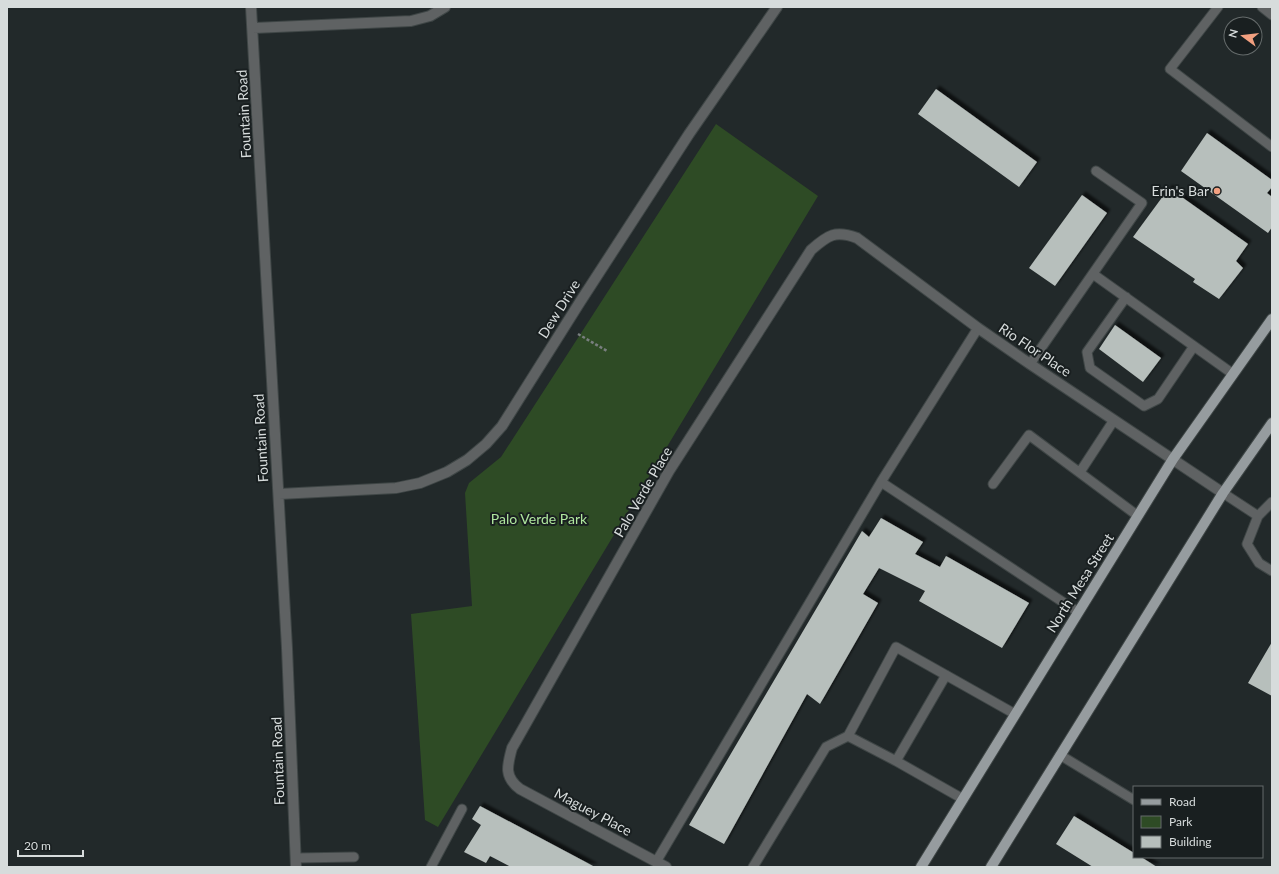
<svg xmlns="http://www.w3.org/2000/svg" width="1279" height="874" viewBox="0 0 1279 874" font-family="Lato,sans-serif">
<style>
.green{fill:#2e4b25}
.building{fill:#b7bfbc;filter:url(#shadow)}
.lines{fill:none;stroke-linecap:round;stroke-linejoin:round}
.service-casing{stroke:#3f4646;stroke-width:11}
.minor-casing{stroke:#3f4646;stroke-width:12}
.primary-casing{stroke:#3f4646;stroke-width:12}
.path{stroke:#797f7f;stroke-width:2.5;stroke-dasharray:3 2;stroke-linecap:butt}
.service{stroke:#5f6263;stroke-width:9}
.minor{stroke:#5f6263;stroke-width:10}
.primary{stroke:#969c9f;stroke-width:10}
.poi-dot{fill:#f2a080;stroke:#191f20;stroke-width:1.5}
.labels{text-anchor:middle;stroke-width:4;stroke-linejoin:round;paint-order:stroke}
.street-label{font-size:14px;fill:#d7dcdc;stroke:#191f20}
.poi-label{font-size:14px;fill:#d7dcdc;stroke:#191f20;text-anchor:end}
.park-label{font-size:14px;fill:#afe69e;stroke:#191f20}
</style>
<defs>
<filter id="shadow"><feDropShadow dx="3.5" dy="-3.5" stdDeviation="1" flood-color="#0009"/></filter>
</defs>
<rect width="100%" height="100%" fill="#22292a"/>
<!-- green -->
<path class="green" d="M 716,124 L 818,196 L 438,827 L 425,820 L 411,614 L 472,606 L 465,493 L 469,483 L 501,457 Z"/>
<!-- building -->
<path class="building" d="M 936,89 L 1037,162 L 1019,187 L 918,114 Z
M 1207,133 L 1272,180 L 1272,187 L 1267,193 L 1272,197 L 1272,227 L 1268,233 L 1181,171 Z
M 1169,188 L 1248,244 L 1236,261 L 1243,268 L 1219,299 L 1193,282 L 1195,279 L 1133,237 Z
M 1082,195 L 1107,213 L 1055,286 L 1029,268 Z
M 1115,325 L 1161,358 L 1143,382 L 1099,349 Z
M 881,518 L 923,542 L 915,554 L 940,567 L 946,556 L 1029,603 L 1002,648 L 919,601 L 925,591 L 879,568 L 863,594 L 878,603 L 820,704 L 807,694 L 724,844 L 689,825 L 862,531 L 869,537 Z
M 1272,642 L 1272,696 L 1248,683 Z
M 480,806 L 595,867 L 511,867 L 490,856 L 486,863 L 464,852 L 481,825 L 472,819 Z
M 1074,816 L 1134,853 L 1134,857 L 1141,857 L 1157,867 L 1093,867 L 1056,844 Z"/>
<g class="lines">
<!-- service casing -->
<g class="service-casing">
<path id="service" d="M 1218,7 L 1170,69 L 1272,147
M 1262,7 L 1272,15
M 1093,274 L 1233,374
M 1126,297 L 1087,352 L 1090,368 L 1144,406 L 1158,399 L 1194,346
M 1030,364 L 1142,203 L 1096,171
M 1080,472 L 1114,420
M 881,482 L 1078,612
M 993,484 L 1029,435 L 1138,516
M 1223,493 L 1258,516
M 1272,502 L 1258,516 L 1247,544 L 1259,563 L 1272,571
M 848,736 L 896,761 L 963,799
M 1060,755 L 1134,800
M 896,761 L 946,675
M 296,858 L 354,857
M 656,862 L 881,482 L 978,328
M 431,867 L 462,809
M 753,867 L 826,747 L 848,736 L 896,647 L 1015,714"/>
</g>
<!-- minor casing -->
<g class="minor-casing">
<path id="minor" d="M 251,7 L 287,648 L 296,867
M 253,28 L 411,21 L 430,16 L 445,7
M 279,494 L 396,488 L 420,483 L 447,472 L 467,460 L 486,444 L 502,426 L 580,302 L 689,134 L 777,7
M 666,867 L 520,789 C 504,777 507,766 512,748 L 669,471 L 811,250 C 828,235 835,230 857,238 L 978,328 L 1030,364 L 1223,493"/>
</g>
<!-- primary casing -->
<g class="primary-casing">
<path id="primary" d="M 921,867 L 1173,459 L 1272,319
M 991,867 L 1223,493 L 1272,423"/>
</g>
<!-- path -->
<path class="path" d="M 578,334 L 607,351"/>
<!-- service -->
<use href="#service" class="service"/>
<!-- minor -->
<use href="#minor" class="minor"/>
<!-- primary -->
<use href="#primary" class="primary"/>
</g>
<!-- markers -->
<circle class="poi-dot" cx="1217" cy="191" r="4"/>
<g class="labels">
<!-- street labels -->
<g class="street-label">
<text transform="translate(244 114) rotate(-93)" y="5">Fountain Road</text>
<text transform="translate(559 309) rotate(-58)" y="5">Dew Drive</text>
<text transform="translate(1035 350) rotate(34)" y="5">Rio Flor Place</text>
<text transform="translate(261 438) rotate(-93)" y="5">Fountain Road</text>
<text transform="translate(643 492) rotate(-60)" y="5">Palo Verde Place</text>
<text transform="translate(1080 583) rotate(-58)" y="5">North Mesa Street</text>
<text transform="translate(278 761) rotate(-92)" y="5">Fountain Road</text>
<text transform="translate(593 812) rotate(28)" y="5">Maguey Place</text>
</g>
<!-- poi labels -->
<g class="poi-label">
<text x="1209" y="196">Erin's Bar</text>
</g>
<!-- park labels -->
<g class="park-label">
<text x="539" y="524">Palo Verde Park</text>
</g>
</g>
<!-- border -->
<rect width="1279" height="874" fill="none" stroke="#d7dcdc" stroke-width="16"/>
<!-- legend -->
<rect x="1133" y="786" width="130" height="72" fill="#191f20" stroke="#656b6b"/>
<rect x="1141" y="799" width="20" height="6" fill="#969c9f" stroke="#656b6b"/>
<text x="1169" y="806" font-size="12" fill="#d7dcdc">Road</text>
<rect x="1141" y="816" width="20" height="12" fill="#2e4b25" stroke="#656b6b"/>
<text x="1169" y="826" font-size="12" fill="#d7dcdc">Park</text>
<rect x="1141" y="836" width="20" height="12" fill="#b7bfbc" stroke="#656b6b"/>
<text x="1169" y="846" font-size="12" fill="#d7dcdc">Building</text>
<!-- north arrow -->
<g transform="translate(1243 36) rotate(285)"><circle r="19" fill="#191f20" stroke="#656b6b"/>
<path d="M0-3L7 15L0 10L-7 15Z" fill="#f2a080"/>
<text y="-6" font-size="11" font-weight="bold" text-anchor="middle" fill="#d7dcdc">N</text>
</g>
<!-- scale -->
<path d="M18 850v6h65v-6" fill="none" stroke="#d7dcdc" stroke-width="2"/>
<text x="24" y="850" font-size="12" fill="#d7dcdc" stroke="#191f20" stroke-width="3" paint-order="stroke">20 m</text>
</svg>
